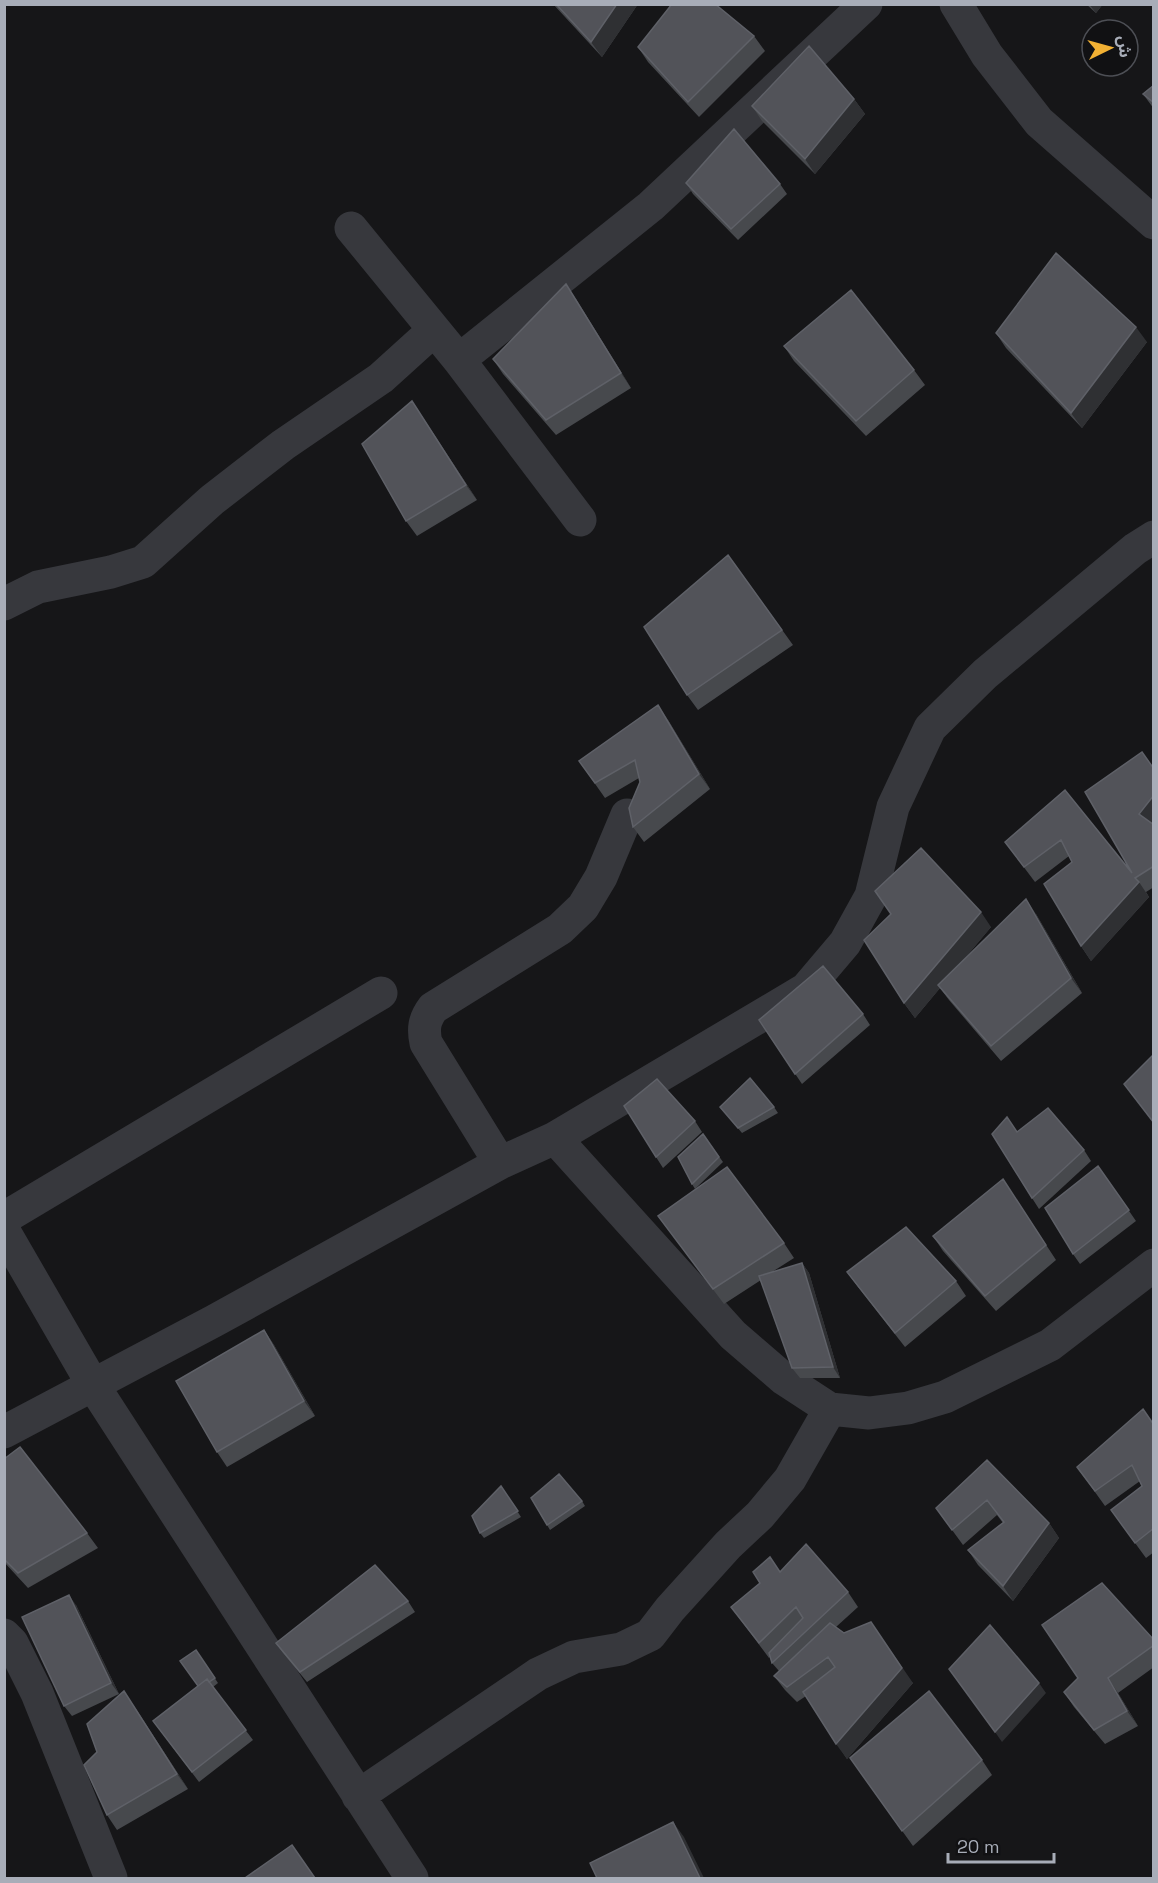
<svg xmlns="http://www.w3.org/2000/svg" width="1158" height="1883" viewBox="0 0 1158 1883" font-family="'Space Grotesk','Noto Sans Arabic',sans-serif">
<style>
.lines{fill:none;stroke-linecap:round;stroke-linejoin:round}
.minor{stroke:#37383d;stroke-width:33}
.wall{fill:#47494d}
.shaded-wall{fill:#2f3033}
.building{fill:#525359;stroke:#5f6168;stroke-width:1.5}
</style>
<rect width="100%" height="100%" fill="#161618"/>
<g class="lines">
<!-- minor -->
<path class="minor" d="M 956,4 L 987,55 L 1039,122 L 1154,223
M 351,228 L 459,360 L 651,206 L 866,4
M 459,360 L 580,520
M 4,604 L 38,587 L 111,572 L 143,562 L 212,500 L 283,445 L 381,378 L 434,330
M 555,1138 L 733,1335 L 784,1379 L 830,1409 L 869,1413 L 908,1408 L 945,1397 L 1050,1345 L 1154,1265
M 500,1163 L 426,1043 C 423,1029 424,1020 433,1008 L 560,929 L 583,907 L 601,877 L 627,815
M 4,1218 L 381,993
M 4,1231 L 93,1385 L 412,1878
M 4,1432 L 214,1321 L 500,1163 L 555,1138 L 806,989 L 845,943 L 871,896 L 893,807 L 930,728 L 985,674 L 1135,549 L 1154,537
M 4,1635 L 12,1643 L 37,1693 L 111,1878
M 358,1796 L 538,1674 L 574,1657 L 621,1649 L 650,1635 L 670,1609 L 728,1545 L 760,1515 L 790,1479 L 830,1409"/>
</g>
<!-- wall -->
<path class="wall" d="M 553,4 L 638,4 L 602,57 Z
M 1086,4 L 1103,4 L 1096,13 Z
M 754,36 L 765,51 L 699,117 L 648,62 L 638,47 Z
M 1154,85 L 1154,109 L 1143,94 Z
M 854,99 L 865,114 L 815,174 L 762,121 L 752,106 Z
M 686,183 L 780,184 L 787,194 L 738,240 L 693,194 Z
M 576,299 L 631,388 L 556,435 L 503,374 L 493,359 Z
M 996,333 L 1147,342 L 1082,428 L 1006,348 Z
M 784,346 L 914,370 L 925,385 L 866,436 L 794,361 Z
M 412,401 L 477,500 L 417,536 L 406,521 Z
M 728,555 L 793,645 L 698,710 L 687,695 Z
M 668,720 L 710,789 L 644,842 L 633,827 L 640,782 L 639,778 L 605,798 L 579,761 Z
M 1154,768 L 1154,823 L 1153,824 L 1154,825 L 1154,887 L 1146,892 L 1149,897 L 1091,961 L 1081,946 L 1072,862 L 1069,856 L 1035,882 L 1005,842 L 1065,790 L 1132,873 Z
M 891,914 L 991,927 L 964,959 L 1036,914 L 1082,993 L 1001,1061 L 949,1000 L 940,988 L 915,1018 L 904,1003 Z
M 863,1014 L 870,1025 L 802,1084 L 759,1020 Z
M 720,1107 L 774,1107 L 778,1113 L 742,1133 Z
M 695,1121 L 702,1132 L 663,1168 L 656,1157 Z
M 703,1134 L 723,1162 L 695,1189 L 692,1184 Z
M 1084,1150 L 1091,1161 L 1039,1209 L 1032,1198 Z
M 1098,1166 L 1136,1221 L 1080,1264 L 1073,1254 Z
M 1003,1179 L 1056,1260 L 996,1311 L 943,1251 L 933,1236 Z
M 658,1216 L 784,1243 L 794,1258 L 772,1272 L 802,1263 L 809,1273 L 840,1378 L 800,1378 L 792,1368 L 761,1280 L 724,1304 Z
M 847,1272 L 956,1281 L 966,1296 L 905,1347 L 858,1287 Z
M 264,1330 L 274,1345 L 315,1416 L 227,1467 L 217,1452 Z
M 1154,1424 L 1154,1552 L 1146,1558 L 1111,1510 L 1142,1486 L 1140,1481 L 1105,1506 L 1077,1467 Z
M 4,1459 L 87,1533 L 98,1548 L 28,1588 L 4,1562 Z
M 987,1460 L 1049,1523 L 1059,1538 L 1013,1601 L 978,1565 L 968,1550 L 1003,1523 L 997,1515 L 963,1545 L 936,1508 Z
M 501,1486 L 521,1517 L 484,1538 L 480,1533 Z
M 582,1501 L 585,1506 L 550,1530 L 547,1525 Z
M 780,1572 L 848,1592 L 858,1607 L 836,1627 L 913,1683 L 847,1759 L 806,1696 L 797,1702 L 785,1690 L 774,1676 L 779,1671 L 772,1663 L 770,1657 L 769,1658 L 731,1607 Z
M 408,1601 L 415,1612 L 307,1682 L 283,1653 L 276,1643 Z
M 76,1605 L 119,1694 L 72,1716 L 64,1706 Z
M 1154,1640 L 1154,1667 L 1118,1693 L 1138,1726 L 1105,1744 L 1074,1707 L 1064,1692 Z
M 196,1650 L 218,1683 L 213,1687 L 253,1740 L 199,1782 L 153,1721 L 198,1686 Z
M 134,1706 L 188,1789 L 117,1830 L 107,1815 L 97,1752 Z
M 850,1758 L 982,1760 L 992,1775 L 913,1846 Z"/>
<!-- shaded-wall -->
<path class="shaded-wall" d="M 617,4 L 638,4 L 602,57 L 591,42 Z
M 1089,4 L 1103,4 L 1096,13 Z
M 854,99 L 865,114 L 815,174 L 805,159 Z
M 566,284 L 576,299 L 631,388 L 621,373 Z
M 1136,327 L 1147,342 L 1082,428 L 1071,413 Z
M 412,401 L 422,416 L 477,500 L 466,485 Z
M 658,705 L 668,720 L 710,789 L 699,774 Z
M 1154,795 L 1154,823 L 1149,829 L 1139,814 Z
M 1139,882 L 1149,897 L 1091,961 L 1081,946 Z
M 1026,899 L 1036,914 L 1082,993 L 1071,978 Z
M 981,912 L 991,927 L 915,1018 L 904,1003 Z
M 802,1263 L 809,1273 L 840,1378 L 833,1367 Z
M 264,1330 L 274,1345 L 315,1416 L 304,1401 Z
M 1049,1523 L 1059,1538 L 1013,1601 L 1003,1586 Z
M 69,1595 L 76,1605 L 119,1694 L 111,1683 Z
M 871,1622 L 913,1683 L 847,1759 L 836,1744 Z
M 1108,1678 L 1118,1693 L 1138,1726 L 1127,1711 Z
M 1039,1683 L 1046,1693 L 1002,1742 L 995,1732 Z
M 124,1691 L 134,1706 L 188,1789 L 177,1774 Z
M 673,1822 L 684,1837 L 704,1878 L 700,1878 Z"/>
<!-- building -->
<path class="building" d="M 556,4 L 617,4 L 591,42 Z
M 672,4 L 715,4 L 754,36 L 688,102 L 638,47 Z
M 809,46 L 854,99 L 805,159 L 752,106 Z
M 1154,85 L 1154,103 L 1143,94 Z
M 734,129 L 780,184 L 731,229 L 686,183 Z
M 1056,253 L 1136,327 L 1071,413 L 996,333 Z
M 566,284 L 621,373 L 546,420 L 493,359 Z
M 851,290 L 914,370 L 856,421 L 784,346 Z
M 412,401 L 466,485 L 406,521 L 362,444 Z
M 728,555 L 782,630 L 687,695 L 644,627 Z
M 658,705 L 699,774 L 633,827 L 629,808 L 640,782 L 635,760 L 595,783 L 579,761 Z
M 1142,752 L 1154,769 L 1154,795 L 1139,814 L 1154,825 L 1154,866 L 1135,878 L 1139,882 L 1081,946 L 1044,884 L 1072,862 L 1061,840 L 1024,867 L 1005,842 L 1065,790 L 1132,873 L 1085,792 Z
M 921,848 L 981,912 L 904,1003 L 864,940 L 891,914 L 875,891 Z
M 1026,899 L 1071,978 L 991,1046 L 938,985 Z
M 823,966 L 863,1014 L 795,1074 L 759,1020 Z
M 1154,1054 L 1154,1123 L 1124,1084 Z
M 750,1078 L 774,1107 L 738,1128 L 720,1107 Z
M 657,1079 L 695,1121 L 656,1157 L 624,1106 Z
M 1048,1108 L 1084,1150 L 1032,1198 L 992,1134 L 1007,1117 L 1017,1132 Z
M 703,1134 L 719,1157 L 692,1184 L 678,1157 Z
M 1098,1166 L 1129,1210 L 1073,1254 L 1045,1208 Z
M 727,1167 L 784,1243 L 713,1289 L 658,1216 Z
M 1003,1179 L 1046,1245 L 985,1296 L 933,1236 Z
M 906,1227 L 956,1281 L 895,1333 L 847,1272 Z
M 802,1263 L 833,1367 L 792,1368 L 759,1276 Z
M 264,1330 L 304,1401 L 217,1452 L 176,1381 Z
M 1143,1409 L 1154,1425 L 1154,1528 L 1135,1543 L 1111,1510 L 1142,1486 L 1132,1465 L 1095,1491 L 1077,1467 Z
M 20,1447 L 87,1533 L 18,1573 L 4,1559 L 4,1459 Z
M 987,1460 L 1049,1523 L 1003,1586 L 968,1550 L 1004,1522 L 987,1500 L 952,1530 L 936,1508 Z
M 559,1474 L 582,1501 L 547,1525 L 531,1498 Z
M 501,1486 L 518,1511 L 480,1533 L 472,1516 Z
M 806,1544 L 848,1592 L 772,1663 L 769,1653 L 803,1618 L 796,1607 L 759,1643 L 731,1607 L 760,1583 L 753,1572 L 770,1557 L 780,1572 Z
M 375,1565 L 408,1601 L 300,1672 L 276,1643 Z
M 1102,1583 L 1154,1640 L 1154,1645 L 1108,1678 L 1127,1711 L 1094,1730 L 1064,1692 L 1078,1678 L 1042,1625 Z
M 69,1595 L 111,1683 L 64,1706 L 22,1617 Z
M 871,1622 L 902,1668 L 836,1744 L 803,1692 L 835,1667 L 828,1657 L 787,1687 L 774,1676 L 830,1623 L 844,1633 Z
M 990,1625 L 1039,1683 L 995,1732 L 949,1669 Z
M 196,1650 L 215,1678 L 209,1682 L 207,1679 L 198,1686 L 180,1661 Z
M 207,1679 L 246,1730 L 192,1772 L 153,1721 Z
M 124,1691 L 177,1774 L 107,1815 L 84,1765 L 97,1752 L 87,1724 Z
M 929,1691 L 982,1760 L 902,1831 L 850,1758 Z
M 673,1822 L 700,1878 L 597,1878 L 590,1863 Z
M 292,1845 L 315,1878 L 245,1878 Z"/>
<!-- border -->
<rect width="1158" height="1883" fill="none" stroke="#a8adb8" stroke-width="12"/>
<!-- north arrow -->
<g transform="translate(1110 48) rotate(85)"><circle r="28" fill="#111113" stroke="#4d4f55" stroke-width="1.5"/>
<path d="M0-4.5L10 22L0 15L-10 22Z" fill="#f2b134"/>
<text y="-9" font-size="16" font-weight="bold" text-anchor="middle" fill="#a8adb8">ش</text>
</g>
<!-- scale -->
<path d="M948 1853v9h106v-9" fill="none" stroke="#a8adb8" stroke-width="3"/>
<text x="957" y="1853" font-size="18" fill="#a8adb8" stroke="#111113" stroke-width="4.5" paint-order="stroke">20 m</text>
</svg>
